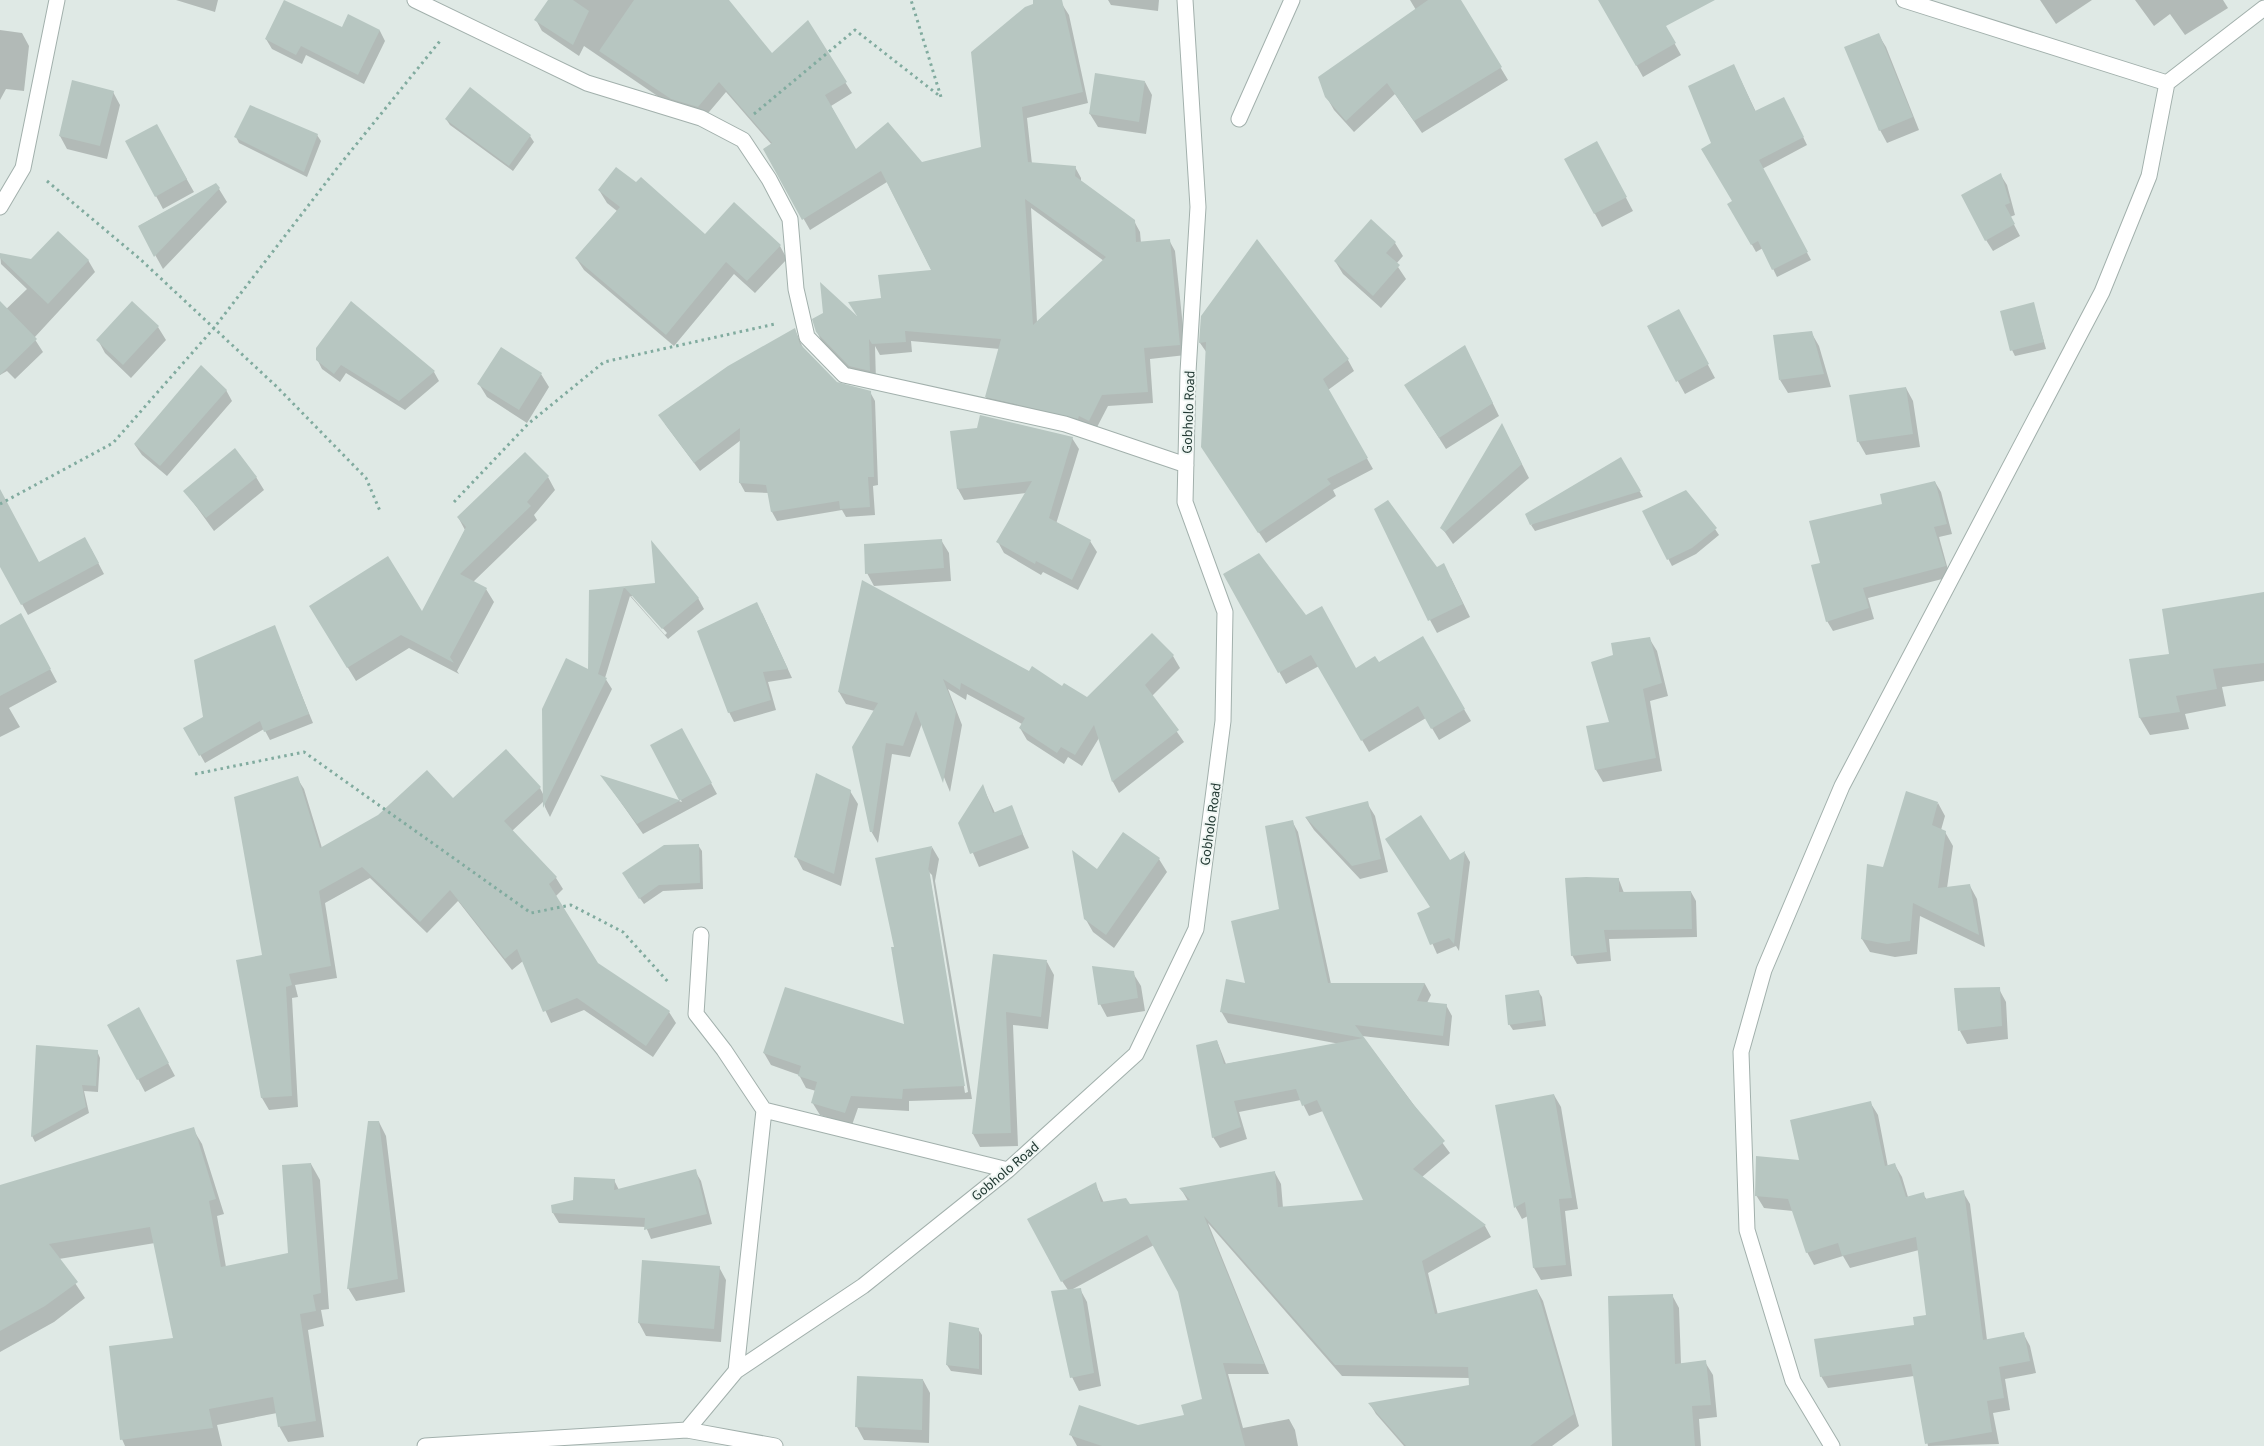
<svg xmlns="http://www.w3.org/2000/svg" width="2264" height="1446" viewBox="0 0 2264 1446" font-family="'Source Sans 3',sans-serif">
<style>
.shadow{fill:#0003;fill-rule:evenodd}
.building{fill:#b7c6c1;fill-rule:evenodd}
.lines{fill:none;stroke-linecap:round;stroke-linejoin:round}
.minor-casing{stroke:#a2b0ac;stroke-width:17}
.path{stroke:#81ab9f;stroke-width:3;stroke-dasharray:2.5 4;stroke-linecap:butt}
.minor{stroke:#fff;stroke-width:15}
.labels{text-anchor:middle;stroke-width:4;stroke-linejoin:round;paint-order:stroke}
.street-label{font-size:14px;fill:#213832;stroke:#eff6f3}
</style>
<rect width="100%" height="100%" fill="#dfe9e5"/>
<!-- shadow -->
<path class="shadow" d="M 176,0 L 218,0 L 215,12 Z
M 549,0 L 727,0 L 771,54 L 845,82 L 852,93 L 831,106 L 855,151 L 921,163 L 982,148 L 1062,4 L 1069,15 L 1088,103 L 1027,118 L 1032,164 L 1075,167 L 1081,178 L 1081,182 L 1134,221 L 1140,232 L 1141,243 L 1169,240 L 1175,251 L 1186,355 L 1150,359 L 1153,403 L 1108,406 L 1095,431 L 993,408 L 986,397 L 1000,349 L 911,341 L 912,352 L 880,355 L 875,346 L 876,382 L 856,377 L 823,344 L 817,332 L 861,321 L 882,299 L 932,271 L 887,182 L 810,230 L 764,149 L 772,145 L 726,92 L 704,118 L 678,110 L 584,46 L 579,56 L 542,31 L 536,20 ZM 1031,208 L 1104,261 L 1037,322 Z
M 1108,0 L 1159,0 L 1158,11 L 1111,5 Z
M 1410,0 L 1460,0 L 1508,80 L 1422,133 L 1395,94 L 1354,132 L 1334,110 L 1326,96 L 1416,10 Z
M 1600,0 L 1643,0 L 1658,14 L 1681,55 L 1643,77 Z
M 2040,0 L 2092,0 L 2056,24 Z
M 2135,0 L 2223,0 L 2228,8 L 2185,35 L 2170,14 L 2154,26 Z
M 349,16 L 380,31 L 385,41 L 364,84 L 306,55 L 302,64 L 272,49 L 266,39 L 342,29 Z
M 0,30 L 22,33 L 29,46 L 24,91 L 6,89 L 0,100 Z
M 1878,34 L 1886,47 L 1919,130 L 1887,143 L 1880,130 Z
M 1734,66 L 1756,112 L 1788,106 L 1807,145 L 1762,169 L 1811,260 L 1777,277 L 1763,248 L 1756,252 L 1729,204 L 1733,202 L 1712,144 Z
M 1145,82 L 1152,95 L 1146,134 L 1098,127 L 1090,114 Z
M 113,92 L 120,105 L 107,159 L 67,149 L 60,136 Z
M 446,119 L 530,136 L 534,142 L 513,171 L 450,125 Z
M 317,135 L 321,141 L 307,177 L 239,143 L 236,137 Z
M 164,139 L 194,192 L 163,209 L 156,196 Z
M 1604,156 L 1633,211 L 1602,227 L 1566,160 Z
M 2000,174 L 2007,185 L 2015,215 L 2010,217 L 2020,236 L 1993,251 L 1986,240 Z
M 216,184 L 227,202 L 163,269 L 139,226 Z
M 599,190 L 705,235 L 780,246 L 787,259 L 755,293 L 734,274 L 674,346 L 584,270 L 576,258 L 617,211 L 607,203 Z
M 1371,221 L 1395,243 L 1403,256 L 1396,264 L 1406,279 L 1381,308 L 1343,274 L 1335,261 Z
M 0,254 L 32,260 L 88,260 L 95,272 L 34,338 L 43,352 L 15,379 L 7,371 L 0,375 L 0,315 L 27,289 L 1,264 Z
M 352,303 L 434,372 L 439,381 L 405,410 L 346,373 L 340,382 L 322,369 L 317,359 Z
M 2033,303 L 2046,349 L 2015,356 L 2012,350 Z
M 1202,316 L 1348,360 L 1354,371 L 1328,390 L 1373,469 L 1333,490 L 1336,496 L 1266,543 L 1209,458 L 1207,353 L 1200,343 Z
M 1686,324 L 1715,378 L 1685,394 L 1648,327 Z
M 158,327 L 166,340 L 131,378 L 105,353 L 98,340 Z
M 795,330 L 803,348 L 837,383 L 870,392 L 875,401 L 878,485 L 873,486 L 875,515 L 846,517 L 842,510 L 777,521 L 772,512 L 769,493 L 745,492 L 740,483 L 741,440 L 700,471 L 665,424 Z
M 1811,332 L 1819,346 L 1831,387 L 1788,393 L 1780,380 Z
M 501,348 L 541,374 L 549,387 L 527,423 L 487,397 L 479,384 Z
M 1471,359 L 1499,416 L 1446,449 L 1413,397 Z
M 1906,388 L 1913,401 L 1920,447 L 1866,455 L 1858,441 Z
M 226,390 L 232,401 L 167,476 L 142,455 L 135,445 Z
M 1502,425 L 1529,478 L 1453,544 L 1442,528 Z
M 951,432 L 1072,438 L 1079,449 L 1056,524 L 1090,541 L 1097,552 L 1078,590 L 1043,572 L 1041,575 L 1004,553 L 998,542 L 1026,493 L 964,500 L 958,489 Z
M 1621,459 L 1643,497 L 1535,531 L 1531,525 Z
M 256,477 L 264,490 L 214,531 L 185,491 Z
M 548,477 L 555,490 L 534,515 L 537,520 L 473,582 L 486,589 L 494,602 L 457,671 L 459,674 L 409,648 L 356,681 L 318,619 L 422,614 L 465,530 L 458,517 Z
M 1935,482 L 1941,492 L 1952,534 L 1939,537 L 1950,577 L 1868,598 L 1874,619 L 1833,631 L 1827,621 L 1822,564 L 1884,505 Z
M 1644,512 L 1715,529 L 1719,535 L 1696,554 L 1672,566 Z
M 0,517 L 39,563 L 91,549 L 104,574 L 28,615 L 0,564 Z
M 941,540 L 949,553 L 951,581 L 874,586 L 867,573 Z
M 1436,569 L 1451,578 L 1470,617 L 1437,633 L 1430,620 Z
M 1225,574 L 1306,616 L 1356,669 L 1378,664 L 1422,638 L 1471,721 L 1439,740 L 1426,718 L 1369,752 L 1319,666 L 1286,684 Z
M 863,582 L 1029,672 L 1087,699 L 1152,635 L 1173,656 L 1180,668 L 1152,696 L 1184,742 L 1119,793 L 1113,782 L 1099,738 L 1082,766 L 1068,757 L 1064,764 L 1027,740 L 1020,728 L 1022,724 L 967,694 L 966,700 L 948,689 L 962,725 L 950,792 L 922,723 L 910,757 L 892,754 L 878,843 L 871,831 L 875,711 L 846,704 L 839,692 Z
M 656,584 L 698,598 L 704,609 L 668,639 L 630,596 L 605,678 L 612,689 L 550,817 L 545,807 L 544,801 L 512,831 L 556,878 L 563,889 L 555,897 L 597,964 L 669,1012 L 676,1023 L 653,1057 L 584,1010 L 551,1023 L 523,961 L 512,970 L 458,901 L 427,933 L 370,878 L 325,903 L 337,978 L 295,985 L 298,997 L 292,998 L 298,1107 L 269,1110 L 262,1098 L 263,956 L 297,778 L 304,789 L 322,848 L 453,800 L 540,788 L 544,796 L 589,671 L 590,591 ZM 631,596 L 634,596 L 667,633 L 665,635 Z
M 2264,593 L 2264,681 L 2222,687 L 2226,706 L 2185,714 L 2189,729 L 2150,735 L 2140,718 L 2131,660 L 2170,655 Z
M 762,613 L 792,678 L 768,682 L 776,710 L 734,722 L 729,712 Z
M 0,626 L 28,628 L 57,682 L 9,708 L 20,727 L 0,737 Z
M 274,627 L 313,723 L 270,740 L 264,729 L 205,763 L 185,728 L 204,717 Z
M 1649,638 L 1657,651 L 1668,696 L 1650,701 L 1662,771 L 1603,782 L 1596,770 L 1610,723 L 1615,656 Z
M 682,730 L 717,794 L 643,834 L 603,777 L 682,802 L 652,746 Z
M 983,787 L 995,813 L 1011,807 L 1029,848 L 979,867 L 960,823 Z
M 850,791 L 858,804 L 841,886 L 803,870 L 796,857 Z
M 1367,803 L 1375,816 L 1388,872 L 1360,879 L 1314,830 L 1306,818 Z
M 1938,803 L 1945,816 L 1941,830 L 1945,832 L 1953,846 L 1947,888 L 1970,886 L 1977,899 L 1985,947 L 1920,916 L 1917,954 L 1895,957 L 1870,952 L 1862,939 Z
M 1292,821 L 1298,832 L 1331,984 L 1425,984 L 1431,995 L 1427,1003 L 1446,1005 L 1452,1016 L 1449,1046 L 1362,1036 L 1450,1153 L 1422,1177 L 1485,1226 L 1491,1237 L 1428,1273 L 1438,1315 L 1537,1290 L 1543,1301 L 1579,1426 L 1552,1446 L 1404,1446 L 1376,1414 L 1370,1404 L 1471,1386 L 1470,1378 L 1342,1376 L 1208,1223 L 1269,1374 L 1228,1374 L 1243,1428 L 1289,1419 L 1295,1430 L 1298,1446 L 1077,1446 L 1071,1435 L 1138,1426 L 1185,1416 L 1204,1400 L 1180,1292 L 1154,1245 L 1073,1289 L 1080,1289 L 1087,1302 L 1101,1386 L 1079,1391 L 1072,1377 L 1068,1290 L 1062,1281 L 1095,1183 L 1104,1203 L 1129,1205 L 1188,1201 L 1181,1189 L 1275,1173 L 1281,1184 L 1283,1208 L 1365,1201 L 1323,1111 L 1309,1116 L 1301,1100 L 1239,1112 L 1247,1139 L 1220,1148 L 1213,1137 L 1217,1041 L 1226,1064 L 1340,1044 L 1228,1023 L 1221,1011 L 1247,984 L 1281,910 Z
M 1123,834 L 1159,859 L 1167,872 L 1114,948 L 1093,932 L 1085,918 L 1097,871 Z
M 698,845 L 702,851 L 703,889 L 663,891 L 644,904 L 627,880 Z
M 932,847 L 939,859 L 935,881 L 972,1099 L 909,1101 L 909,1111 L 858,1108 L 852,1125 L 820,1115 L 812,1102 L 816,1091 L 806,1088 L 799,1075 L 771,1065 L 764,1053 L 905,1026 L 895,948 ZM 929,872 L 932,875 L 968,1092 L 965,1093 Z
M 1465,853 L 1470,862 L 1459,951 L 1456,946 L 1437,954 L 1419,913 L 1431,908 L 1449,861 Z
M 1619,880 L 1624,893 L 1691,892 L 1696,901 L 1697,937 L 1609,939 L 1611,961 L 1577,964 L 1572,955 Z
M 994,955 L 1047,962 L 1054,975 L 1048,1029 L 1013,1025 L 1018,1146 L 980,1147 L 973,1134 Z
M 1133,973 L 1141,986 L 1145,1011 L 1107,1017 L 1100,1004 Z
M 1999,989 L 2006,1002 L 2008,1039 L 1967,1044 L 1960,1031 Z
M 1538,991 L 1542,997 L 1546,1026 L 1513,1030 L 1509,1024 Z
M 146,1022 L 175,1076 L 145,1092 L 138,1079 Z
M 97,1051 L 100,1058 L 98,1092 L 84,1091 L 89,1113 L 35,1142 L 32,1136 Z
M 1554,1095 L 1561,1107 L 1578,1209 L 1565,1211 L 1572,1276 L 1541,1280 L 1534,1268 L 1528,1216 L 1522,1219 L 1516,1208 L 1496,1106 Z
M 1870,1102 L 1878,1115 L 1888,1167 L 1895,1165 L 1902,1177 L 1908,1197 L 1923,1194 L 1927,1200 L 1963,1192 L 1970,1204 L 1987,1340 L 2023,1333 L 2030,1346 L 2036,1373 L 2005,1379 L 2010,1410 L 1993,1413 L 1999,1444 L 1928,1446 L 1914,1376 L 1828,1388 L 1821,1376 L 1915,1326 L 1927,1316 L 1919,1250 L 1850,1268 L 1843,1256 L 1814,1265 L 1807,1252 L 1793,1211 L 1764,1208 L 1756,1195 L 1801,1162 Z
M 379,1122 L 386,1136 L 405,1292 L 356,1301 L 348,1288 Z
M 193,1129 L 202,1144 L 224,1214 L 217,1216 L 226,1267 L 290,1254 L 311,1164 L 320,1180 L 329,1309 L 321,1310 L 324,1326 L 308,1330 L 324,1437 L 288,1442 L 279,1426 L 277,1413 L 217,1425 L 222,1446 L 125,1446 L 122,1439 L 175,1339 L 155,1243 L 59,1259 L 85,1298 L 54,1322 L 0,1352 L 0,1186 Z
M 695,1171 L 701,1181 L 712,1224 L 651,1239 L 646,1227 L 559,1223 L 553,1213 L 553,1206 L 574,1201 L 614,1180 L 619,1190 Z
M 719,1267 L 726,1280 L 721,1342 L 646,1336 L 639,1323 Z
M 1672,1295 L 1679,1308 L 1681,1364 L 1705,1362 L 1713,1375 L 1717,1417 L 1699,1419 L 1701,1446 L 1613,1446 Z
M 978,1329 L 982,1335 L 982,1375 L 951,1371 L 947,1365 Z
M 858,1377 L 923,1380 L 930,1393 L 929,1443 L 864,1440 L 857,1427 Z"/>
<!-- building -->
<path class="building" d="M 284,0 L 342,27 L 348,14 L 380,30 L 358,75 L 301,46 L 296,55 L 265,39 Z
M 548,0 L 573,0 L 589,11 L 573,45 L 534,20 Z
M 634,0 L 729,0 L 772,53 L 808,20 L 847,82 L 825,95 L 856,149 L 888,122 L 922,162 L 981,147 L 971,52 L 1025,7 L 1033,4 L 1033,0 L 1062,0 L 1083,92 L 1022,107 L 1028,162 L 1076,166 L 1075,176 L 1135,220 L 1136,242 L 1170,239 L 1180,345 L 1144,348 L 1148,392 L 1102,395 L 1089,421 L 1079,416 L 1078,419 L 985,397 L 1001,339 L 905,331 L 906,342 L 872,344 L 869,339 L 870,371 L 849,366 L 816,332 L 812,319 L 823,313 L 820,282 L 857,316 L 848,302 L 881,298 L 878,275 L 931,270 L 881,171 L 802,220 L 763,149 L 772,143 L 719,82 L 698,107 L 671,99 L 599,51 ZM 1025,199 L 1106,257 L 1033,325 L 1032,310 Z
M 1428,0 L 1461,0 L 1502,67 L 1414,121 L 1387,83 L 1346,121 L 1325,97 L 1318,77 Z
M 1598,0 L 1715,0 L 1666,26 L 1676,43 L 1636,66 Z
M 1879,33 L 1913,117 L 1879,131 L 1844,47 Z
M 1734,64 L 1755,111 L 1784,97 L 1804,137 L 1759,160 L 1808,252 L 1772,270 L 1758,241 L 1751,245 L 1727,204 L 1732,201 L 1701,149 L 1711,143 L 1688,86 Z
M 1095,73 L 1145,81 L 1139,122 L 1089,114 Z
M 72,80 L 114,91 L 100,146 L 59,136 Z
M 470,87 L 531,135 L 509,166 L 445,119 Z
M 250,105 L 318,134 L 304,172 L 234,137 Z
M 157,124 L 187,179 L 155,197 L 125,141 Z
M 1597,141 L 1627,197 L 1594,214 L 1564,159 Z
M 616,167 L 636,182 L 641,177 L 705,234 L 734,202 L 781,245 L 747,281 L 726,262 L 666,335 L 575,258 L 620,207 L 598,190 Z
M 2001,173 L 2010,203 L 2005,205 L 2015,224 L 1985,241 L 1961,195 Z
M 216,183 L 220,188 L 154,257 L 138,226 Z
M 1371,219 L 1396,242 L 1386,253 L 1400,265 L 1373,296 L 1334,261 Z
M 58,231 L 89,260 L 48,304 L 0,258 L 0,253 L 31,259 Z
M 1257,239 L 1349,359 L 1323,379 L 1368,458 L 1327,479 L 1331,484 L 1258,533 L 1201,447 L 1206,342 L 1199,343 L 1201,316 Z
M 0,301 L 37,339 L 0,375 Z
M 132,301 L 159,326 L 123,365 L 96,340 Z
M 351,301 L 435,371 L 399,401 L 341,365 L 334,374 L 316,360 L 316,348 Z
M 2034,302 L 2044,342 L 2010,351 L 2000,311 Z
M 1679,309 L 1709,364 L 1676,382 L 1647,326 Z
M 795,328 L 800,344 L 837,382 L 871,391 L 874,477 L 868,477 L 870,507 L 840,509 L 839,501 L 771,512 L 766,485 L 739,483 L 740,428 L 694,463 L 658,415 L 728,366 Z
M 1812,331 L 1824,374 L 1779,380 L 1773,335 Z
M 1465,345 L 1493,403 L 1439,438 L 1404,385 Z
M 501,347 L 542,373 L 519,410 L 477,384 Z
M 201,365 L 227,390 L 160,466 L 134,444 Z
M 1906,387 L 1913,434 L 1857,442 L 1849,395 Z
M 980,415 L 1073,437 L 1049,518 L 1091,540 L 1072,580 L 1036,561 L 1035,564 L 996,542 L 1032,481 L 957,489 L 950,431 L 977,428 Z
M 1502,423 L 1522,464 L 1445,532 L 1440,528 Z
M 235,448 L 257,477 L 206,518 L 183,491 Z
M 525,452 L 549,476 L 527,502 L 531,506 L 460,574 L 487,588 L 450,657 L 454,663 L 401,635 L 347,668 L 309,606 L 388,556 L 422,611 L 466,527 L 457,517 Z
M 1621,457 L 1641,491 L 1530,525 L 1525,514 Z
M 1935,481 L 1947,524 L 1934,527 L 1946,566 L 1863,588 L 1869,608 L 1826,622 L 1811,565 L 1820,563 L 1809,521 L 1882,504 L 1880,494 Z
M 0,489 L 39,562 L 85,537 L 99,563 L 21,605 L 0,567 Z
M 1686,490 L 1717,528 L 1692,548 L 1667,560 L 1642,511 Z
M 1388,500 L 1437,567 L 1444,563 L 1463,604 L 1428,621 L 1374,509 Z
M 942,539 L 944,568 L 865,574 L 864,544 Z
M 651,540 L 699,598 L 662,629 L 624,587 L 598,674 L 607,678 L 543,808 L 542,709 L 566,658 L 588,669 L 589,590 L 655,583 Z
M 1259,553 L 1306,615 L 1322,606 L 1356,668 L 1375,656 L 1379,662 L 1423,636 L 1465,709 L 1431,729 L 1418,706 L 1361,741 L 1311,655 L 1278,673 L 1223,574 Z
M 862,580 L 1029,671 L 1032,666 L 1062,686 L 1064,683 L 1087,697 L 1152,633 L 1174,655 L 1145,685 L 1179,730 L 1112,782 L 1094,725 L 1075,755 L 1061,747 L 1057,753 L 1019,728 L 1025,718 L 961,683 L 960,690 L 943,679 L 956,712 L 943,783 L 916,711 L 903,746 L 886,743 L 873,832 L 870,832 L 852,747 L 878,703 L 838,692 Z
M 2264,592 L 2264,663 L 2213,669 L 2217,689 L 2176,696 L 2180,712 L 2139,718 L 2129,659 L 2169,654 L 2162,609 Z
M 757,602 L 788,669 L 763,672 L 771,700 L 728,713 L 697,631 Z
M 21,613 L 51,669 L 0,696 L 0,625 Z
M 275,625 L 309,714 L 264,732 L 260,721 L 199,756 L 183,728 L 203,717 L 194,660 Z
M 1650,637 L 1662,683 L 1643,689 L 1656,758 L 1595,770 L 1586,726 L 1609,722 L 1591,662 L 1613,655 L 1611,643 Z
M 682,728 L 712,783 L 637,824 L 600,775 L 679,800 L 650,745 Z
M 506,749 L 541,787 L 504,821 L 557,877 L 549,884 L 598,963 L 670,1011 L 646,1046 L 577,998 L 543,1012 L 517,949 L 505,959 L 450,890 L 420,922 L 362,867 L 319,891 L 331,966 L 289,974 L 292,985 L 286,987 L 292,1096 L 261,1098 L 236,960 L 262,955 L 234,797 L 298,776 L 320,848 L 378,815 L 427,770 L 453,798 Z
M 816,773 L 851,790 L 834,874 L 794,857 Z
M 983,784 L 993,813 L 1012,805 L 1023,834 L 970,854 L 958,823 Z
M 1906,791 L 1938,802 L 1932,825 L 1946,831 L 1938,888 L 1970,884 L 1979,935 L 1913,903 L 1910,941 L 1887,944 L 1861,939 L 1867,864 L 1883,867 Z
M 1368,801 L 1381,859 L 1352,866 L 1305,817 Z
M 1421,815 L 1450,860 L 1465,851 L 1454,944 L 1449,938 L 1430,945 L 1417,913 L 1430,907 L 1385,839 Z
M 1293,820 L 1328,983 L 1425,983 L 1417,1001 L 1447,1004 L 1443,1036 L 1355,1025 L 1413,1104 L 1445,1141 L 1413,1169 L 1486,1225 L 1422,1261 L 1435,1314 L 1537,1289 L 1574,1414 L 1530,1446 L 1406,1446 L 1368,1403 L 1469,1385 L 1468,1367 L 1335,1365 L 1204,1216 L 1264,1364 L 1223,1363 L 1245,1446 L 1102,1446 L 1069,1435 L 1079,1405 L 1138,1425 L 1184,1415 L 1181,1405 L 1202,1399 L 1178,1292 L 1147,1235 L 1061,1282 L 1027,1219 L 1096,1182 L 1101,1202 L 1126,1198 L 1130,1204 L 1190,1200 L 1179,1188 L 1275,1171 L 1278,1207 L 1363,1200 L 1317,1100 L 1302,1106 L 1296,1089 L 1234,1101 L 1241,1127 L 1212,1138 L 1196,1045 L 1217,1040 L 1224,1064 L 1363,1038 L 1220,1012 L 1226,979 L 1245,983 L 1231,921 L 1279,909 L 1265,826 Z
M 1123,832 L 1160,858 L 1106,935 L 1084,919 L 1072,850 L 1097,869 Z
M 699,844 L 700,883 L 659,885 L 639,899 L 622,873 L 664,845 Z
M 932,846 L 928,871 L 929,869 L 965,1086 L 903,1089 L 902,1099 L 851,1096 L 845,1113 L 811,1103 L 817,1082 L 798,1076 L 801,1066 L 763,1053 L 785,987 L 904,1024 L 891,947 L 894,947 L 875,858 Z
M 1586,877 L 1619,878 L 1619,892 L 1691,891 L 1692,929 L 1604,930 L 1607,952 L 1571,956 L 1565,878 Z
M 993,954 L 1047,960 L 1041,1017 L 1006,1012 L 1011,1133 L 972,1134 Z
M 1092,966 L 1134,971 L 1138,998 L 1098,1005 Z
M 2000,987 L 2002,1026 L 1958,1031 L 1954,988 Z
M 1539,990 L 1543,1020 L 1508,1025 L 1505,995 Z
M 139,1007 L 169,1063 L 137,1080 L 107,1025 Z
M 36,1045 L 98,1050 L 96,1086 L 82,1085 L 86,1107 L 31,1137 Z
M 1554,1094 L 1572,1198 L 1559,1199 L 1566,1265 L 1533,1268 L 1525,1202 L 1514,1208 L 1495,1105 Z
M 1871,1101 L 1885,1166 L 1895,1163 L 1906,1197 L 1924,1192 L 1925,1199 L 1964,1190 L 1983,1340 L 2024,1332 L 2030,1361 L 1999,1367 L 2004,1398 L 1987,1401 L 1992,1432 L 1925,1444 L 1911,1364 L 1820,1377 L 1814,1339 L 1914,1325 L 1913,1317 L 1926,1315 L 1916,1237 L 1842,1256 L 1838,1243 L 1806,1253 L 1788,1199 L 1755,1196 L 1756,1156 L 1799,1160 L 1790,1120 Z
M 368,1121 L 379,1121 L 398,1279 L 347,1289 Z
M 194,1127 L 216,1199 L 209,1201 L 221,1267 L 288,1253 L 282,1165 L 311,1163 L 321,1293 L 313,1295 L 316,1311 L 300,1314 L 316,1421 L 278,1427 L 273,1397 L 209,1409 L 213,1428 L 120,1440 L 109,1346 L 173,1338 L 150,1227 L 49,1244 L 78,1282 L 45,1306 L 0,1331 L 0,1185 Z
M 696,1169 L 707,1214 L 644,1230 L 645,1218 L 552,1213 L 551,1205 L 573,1200 L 574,1177 L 615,1179 L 614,1190 Z
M 642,1260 L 720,1266 L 714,1329 L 638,1323 Z
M 1081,1288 L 1094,1373 L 1070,1378 L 1051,1291 Z
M 1673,1294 L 1675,1364 L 1706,1360 L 1711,1405 L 1692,1406 L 1695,1446 L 1612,1446 L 1608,1296 Z
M 949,1322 L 979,1328 L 979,1369 L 946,1365 Z
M 857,1376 L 923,1379 L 922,1430 L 855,1427 Z"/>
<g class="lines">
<!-- minor casing -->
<g class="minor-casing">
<path id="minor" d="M 415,0 L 587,83 L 701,118 L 743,140 L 769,179 L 790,219 L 796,289 L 807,337 L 844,375 L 1065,424 L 1186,465
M 1904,0 L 2167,83
M 1239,119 L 1292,0
M 0,207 L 23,168 L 57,0
M 701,935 L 696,1014 L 724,1050 L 764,1110 L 736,1371
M 764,1110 L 1008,1170
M 687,1430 L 736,1371 L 863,1286 L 1008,1170 L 1136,1054 L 1196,929 L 1223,721 L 1225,612 L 1185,502 L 1188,372 L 1198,207 L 1185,0
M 425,1446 L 687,1430 L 775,1446
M 1832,1446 L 1793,1381 L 1747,1230 L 1741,1052 L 1764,970 L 1842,786 L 2102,292 L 2149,176 L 2167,83 L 2264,8"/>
</g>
<!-- path -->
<path class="path" d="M 754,114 L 855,30 L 941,97 L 911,0
M 47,181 L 140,259 L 277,387 L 366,478 L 380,511
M 454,502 L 528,424 L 604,362 L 775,324
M 0,504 L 113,443 L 214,328 L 338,167 L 440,41
M 195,774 L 304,752 L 531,913 L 571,905 L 623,932 L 669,983"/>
<!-- minor -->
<use href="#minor" class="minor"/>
</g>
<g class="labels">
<!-- street labels -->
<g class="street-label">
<text transform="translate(1188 412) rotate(-88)" y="5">Gobholo Road</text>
<text transform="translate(1210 824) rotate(-82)" y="5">Gobholo Road</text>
<text transform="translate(1005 1171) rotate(-40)" y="5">Gobholo Road</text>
</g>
</g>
</svg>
